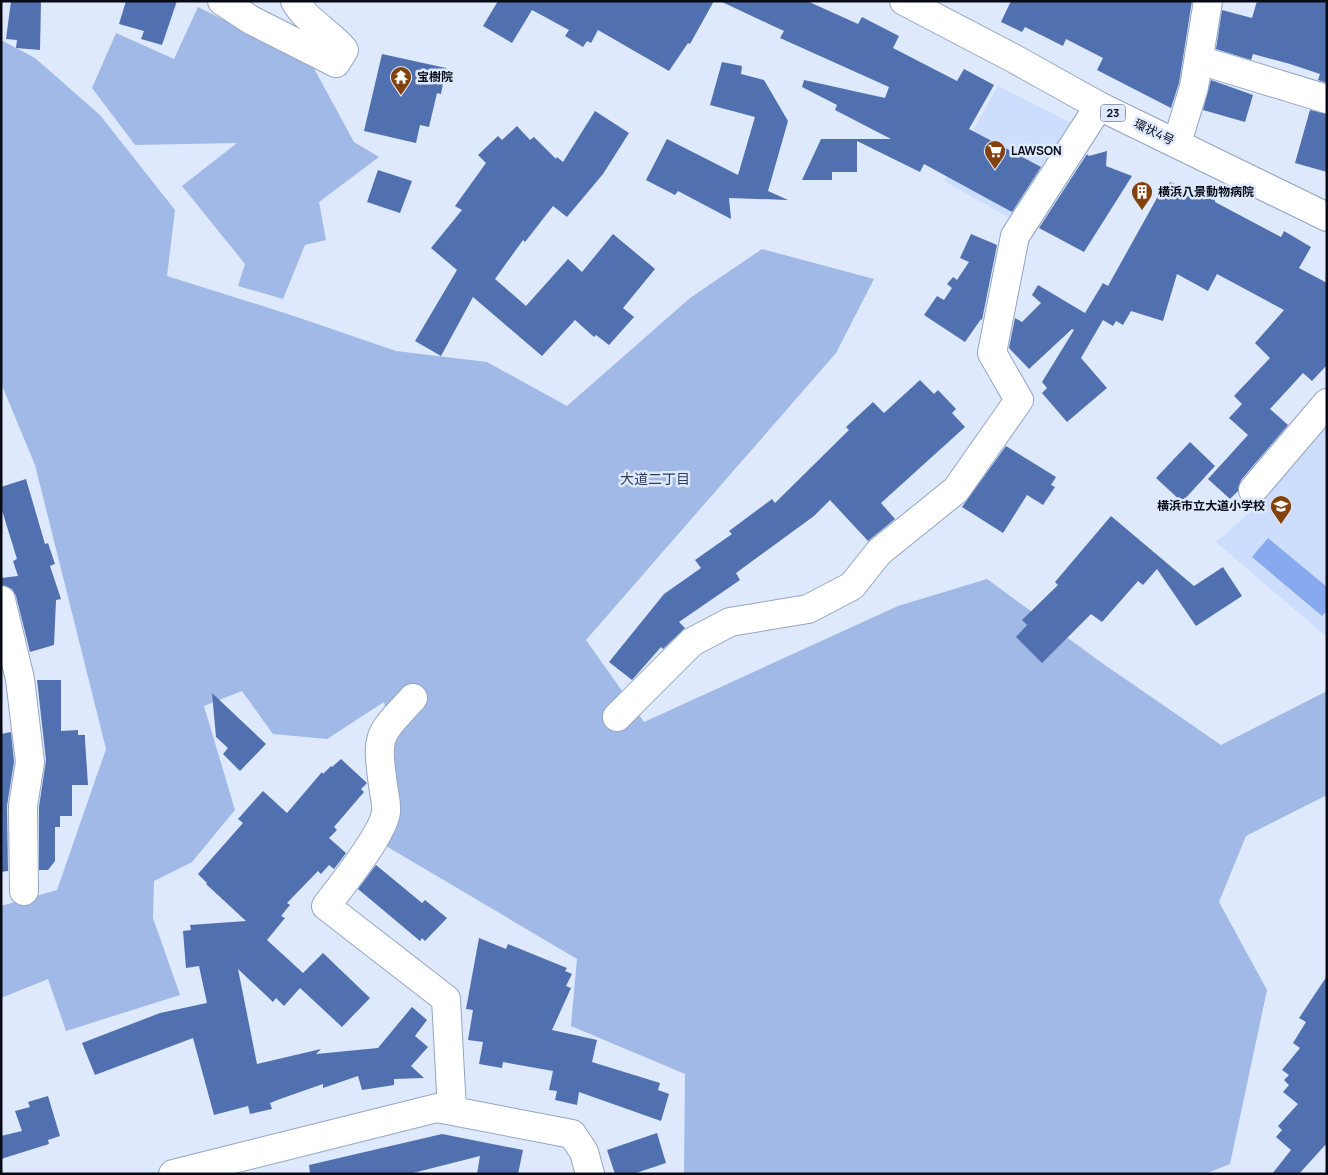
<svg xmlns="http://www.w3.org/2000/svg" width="1328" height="1175" viewBox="0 0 1328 1175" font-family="Manrope,'Noto Sans JP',sans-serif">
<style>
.built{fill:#ccddfd}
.green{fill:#a1b9e6}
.water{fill:#87aaee}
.building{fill:#5170b0}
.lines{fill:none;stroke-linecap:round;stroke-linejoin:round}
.street-casing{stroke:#94a5c4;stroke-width:30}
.primary-casing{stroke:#94a5c4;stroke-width:30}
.street{stroke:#fff;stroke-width:28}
.primary{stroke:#fff;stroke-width:28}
.labels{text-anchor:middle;stroke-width:5;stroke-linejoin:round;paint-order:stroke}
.shield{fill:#dee9fd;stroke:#474e5b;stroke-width:1}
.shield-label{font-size:11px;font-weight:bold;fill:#060b16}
.poi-label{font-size:12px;font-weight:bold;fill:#060b16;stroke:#dee9fd;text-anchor:start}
.street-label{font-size:12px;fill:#060b16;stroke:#dee9fd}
.neighbourhood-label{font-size:14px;fill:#2f3d58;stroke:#dee9fd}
</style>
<rect width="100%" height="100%" fill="#dee9fd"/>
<!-- built -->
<path class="built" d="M 998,86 L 1077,126 L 1013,220 L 944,181 Z
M 1327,414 L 1327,637 L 1216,542 L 1254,509 L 1260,495 Z"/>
<!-- green -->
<path class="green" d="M 198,7 L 311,63 L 354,142 L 379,157 L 319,202 L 326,240 L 305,245 L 283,299 L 238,286 L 245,264 L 182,186 L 237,143 L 135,145 L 92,88 L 116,33 L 174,59 Z
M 1,40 L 35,58 L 100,115 L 175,210 L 167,276 L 291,315 L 396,351 L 487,362 L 567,406 L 690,298 L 762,249 L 874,279 L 836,353 L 586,640 L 644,722 L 898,606 L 987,579 L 1102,663 L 1221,745 L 1327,691 L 1327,795 L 1246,836 L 1219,902 L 1267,990 L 1230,1164 L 1205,1174 L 684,1174 L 685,1074 L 571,1026 L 577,959 L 386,846 L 395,750 L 384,702 L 327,739 L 273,734 L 242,691 L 204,706 L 235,810 L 192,862 L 154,881 L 153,918 L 180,995 L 66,1031 L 48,979 L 1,998 L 1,906 L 57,890 L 106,749 L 35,465 L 1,383 Z"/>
<!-- water -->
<path class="water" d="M 1268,538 L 1327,587 L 1327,611 L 1322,616 L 1252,557 Z"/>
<!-- building -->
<path class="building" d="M 11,1 L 41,1 L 40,50 L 16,48 L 17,40 L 6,39 Z
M 126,1 L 177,1 L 162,45 L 141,39 L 144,31 L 119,24 Z
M 498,1 L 714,1 L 690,44 L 688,43 L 669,71 L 598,30 L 591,43 L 587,41 L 583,47 L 565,36 L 569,30 L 532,10 L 512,43 L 483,26 Z
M 720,1 L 807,1 L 858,24 L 862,17 L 899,36 L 893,48 L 957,81 L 964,69 L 994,85 L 969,129 L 1041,167 L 1012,212 L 924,164 L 920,172 L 857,141 L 857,172 L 832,172 L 832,180 L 802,180 L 821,139 L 891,139 L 835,110 L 837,105 L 802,87 L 804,80 L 885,98 L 889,87 L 780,38 L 784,31 Z
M 1011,1 L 1192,1 L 1179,83 L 1171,108 L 1097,70 L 1103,58 L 1066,39 L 1063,46 L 1025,27 L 1022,32 L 1001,22 Z
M 1257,1 L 1327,1 L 1327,83 L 1318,80 L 1320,74 L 1290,64 L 1253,54 L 1251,60 L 1216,49 L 1222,10 L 1252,18 Z
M 382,54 L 446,68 L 441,94 L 437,93 L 429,127 L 420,125 L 416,143 L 364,131 Z
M 722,62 L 742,66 L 741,74 L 764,80 L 788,121 L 768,191 L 788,200 L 729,198 L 731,219 L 678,191 L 675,195 L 646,180 L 667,139 L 738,175 L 755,117 L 710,105 Z
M 1211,80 L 1253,95 L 1245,122 L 1203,110 Z
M 1310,110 L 1327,114 L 1327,172 L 1295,163 Z
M 595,111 L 629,133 L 603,174 L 567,217 L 553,206 L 525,242 L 523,240 L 495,279 L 526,306 L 568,259 L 582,272 L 613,234 L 655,269 L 623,308 L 634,317 L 609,345 L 596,335 L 594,337 L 575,320 L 542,356 L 473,297 L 441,356 L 415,341 L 457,270 L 431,248 L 462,210 L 455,206 L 486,163 L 478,155 L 498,136 L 502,140 L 517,126 L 530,140 L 534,137 L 556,159 L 557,157 L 563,162 Z
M 1107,151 L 1106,166 L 1132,176 L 1084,252 L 1039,228 L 1087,154 L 1089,156 Z
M 378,170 L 412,181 L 400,213 L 367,202 Z
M 1170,182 L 1215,200 L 1215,202 L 1281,237 L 1284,231 L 1311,247 L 1299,268 L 1327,283 L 1327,365 L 1312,381 L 1303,373 L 1270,409 L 1288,425 L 1241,480 L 1238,491 L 1230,499 L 1208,479 L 1248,435 L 1229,418 L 1242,404 L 1234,396 L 1270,358 L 1255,343 L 1284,310 L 1217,274 L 1208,291 L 1177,274 L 1163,321 L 1131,311 L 1123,325 L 1116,321 L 1113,326 L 1103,320 L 1081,358 L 1107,388 L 1067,422 L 1042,393 L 1047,388 L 1042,382 L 1074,330 L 1072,329 L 1029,369 L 1009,348 L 1015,318 L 1022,322 L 1041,303 L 1032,295 L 1038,285 L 1085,313 L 1103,283 L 1108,286 L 1162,189 L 1166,191 Z
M 971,234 L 997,245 L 982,320 L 981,319 L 965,342 L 924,315 L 937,296 L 944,300 L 952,288 L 947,284 L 953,277 L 957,280 L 969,262 L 960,258 Z
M 920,380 L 934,394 L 938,390 L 956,409 L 952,413 L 965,427 L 881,503 L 895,519 L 868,541 L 830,500 L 814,516 L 736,573 L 740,580 L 679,622 L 685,628 L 663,649 L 661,647 L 632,680 L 609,662 L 664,594 L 701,568 L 695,560 L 732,534 L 729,531 L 772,499 L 775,503 L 849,430 L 846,427 L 873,402 L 884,413 Z
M 1190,442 L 1215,466 L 1182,502 L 1156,478 Z
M 1006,446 L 1056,477 L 1051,485 L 1055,487 L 1043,505 L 1027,495 L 1003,533 L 962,507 Z
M 26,479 L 45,544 L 48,543 L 55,564 L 50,566 L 61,599 L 56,600 L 54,645 L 30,652 L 16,596 L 12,589 L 1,585 L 1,578 L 18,576 L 13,561 L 17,559 L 1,507 L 1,487 Z
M 1111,516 L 1194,586 L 1223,567 L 1242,596 L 1196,626 L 1157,569 L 1143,585 L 1138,581 L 1102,622 L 1091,614 L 1042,663 L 1016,637 L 1027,625 L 1022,620 L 1058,585 L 1055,582 Z
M 37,680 L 61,680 L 61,731 L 78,730 L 78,735 L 85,735 L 85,740 L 88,785 L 72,785 L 72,816 L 60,816 L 60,827 L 55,827 L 55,861 L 48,870 L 39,870 L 39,807 L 46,760 Z
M 212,693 L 266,744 L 240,771 L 223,754 L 228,748 L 216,737 Z
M 11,732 L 14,762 L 7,806 L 8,871 L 1,872 L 1,734 Z
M 341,759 L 367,783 L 361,789 L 364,792 L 334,827 L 337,830 L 329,838 L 346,853 L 334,869 L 329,865 L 321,874 L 318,871 L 287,903 L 290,905 L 281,916 L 285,918 L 267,940 L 303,973 L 323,953 L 370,998 L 342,1027 L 300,988 L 284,1006 L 276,998 L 273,1002 L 238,969 L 257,1064 L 321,1049 L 316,1054 L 378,1048 L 412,1007 L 427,1020 L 415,1036 L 428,1047 L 411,1066 L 424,1078 L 394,1079 L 394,1085 L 362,1090 L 358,1076 L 323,1088 L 323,1084 L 280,1099 L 270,1103 L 272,1109 L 250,1114 L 248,1106 L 214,1115 L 193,1038 L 95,1075 L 82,1043 L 160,1013 L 207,1003 L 199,966 L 186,968 L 183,931 L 191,930 L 190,925 L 246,921 L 206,884 L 207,883 L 198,874 L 243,823 L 238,819 L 263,791 L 287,813 L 322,772 L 323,774 L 331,766 L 332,767 Z
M 376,865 L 422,903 L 425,900 L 447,918 L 425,941 L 422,938 L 420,941 L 358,889 Z
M 479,938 L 506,949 L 508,944 L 567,968 L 565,971 L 572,974 L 566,986 L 571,988 L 552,1030 L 597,1040 L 592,1062 L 660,1083 L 658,1090 L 669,1094 L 661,1121 L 579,1092 L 577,1105 L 555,1100 L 557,1091 L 549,1090 L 553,1071 L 503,1062 L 502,1068 L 479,1064 L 483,1042 L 468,1040 L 473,1010 L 466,1009 Z
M 1327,976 L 1327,1143 L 1299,1174 L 1272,1174 L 1291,1150 L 1276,1137 L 1282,1130 L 1278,1126 L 1298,1104 L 1283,1092 L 1289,1085 L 1284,1080 L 1289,1075 L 1282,1070 L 1300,1048 L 1293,1043 L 1306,1022 L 1299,1018 Z
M 48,1096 L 60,1136 L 48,1140 L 49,1144 L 1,1159 L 1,1136 L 22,1131 L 15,1111 L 30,1107 L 28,1102 Z
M 657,1133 L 666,1163 L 633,1174 L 615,1174 L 607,1150 Z
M 442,1134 L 523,1150 L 518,1174 L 477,1174 L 480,1156 L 409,1174 L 310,1174 L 309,1165 Z"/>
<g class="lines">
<!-- street casing -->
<g class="street-casing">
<path id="street" d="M 222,1 L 251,20 L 336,63 L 344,50 C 329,32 306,21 295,1
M 1199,60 L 1327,99
M 1177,143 L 1194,87 L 1208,1
M 1253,490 L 1327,403
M 1,600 L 20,679 L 30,762 L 23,806 L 24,891
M 413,698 C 378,736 376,733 383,785 C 384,793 387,804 386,812 C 383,835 341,886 326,906 L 446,999 L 452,1110
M 617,717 L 692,642 L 730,622 L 808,609 L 852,586 L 879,552 L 956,490 L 1019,400 L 992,353 L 1015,236 L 1099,106
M 173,1174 L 437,1108 L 572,1134 L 584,1152 L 590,1174"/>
</g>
<!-- primary casing -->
<g class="primary-casing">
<path id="primary" d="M 904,1 L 1013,58 L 1099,106 L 1327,217"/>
</g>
<!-- street -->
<use href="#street" class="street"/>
<!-- primary -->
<use href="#primary" class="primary"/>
</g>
<!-- icons -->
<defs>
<g id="temple-pin" transform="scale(1.125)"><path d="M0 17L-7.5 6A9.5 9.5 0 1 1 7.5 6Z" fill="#83420d" stroke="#dee9fd"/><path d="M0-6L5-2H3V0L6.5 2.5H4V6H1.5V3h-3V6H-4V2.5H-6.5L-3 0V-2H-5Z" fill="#fff"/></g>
<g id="supermarket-pin" transform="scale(1.125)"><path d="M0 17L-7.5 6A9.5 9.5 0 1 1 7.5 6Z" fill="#83420d" stroke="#dee9fd"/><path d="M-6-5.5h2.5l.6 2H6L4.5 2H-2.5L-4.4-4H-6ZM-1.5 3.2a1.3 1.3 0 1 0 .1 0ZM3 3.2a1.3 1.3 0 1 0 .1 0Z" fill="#fff"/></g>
<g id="building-pin" transform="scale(1.125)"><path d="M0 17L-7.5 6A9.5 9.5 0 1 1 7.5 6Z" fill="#83420d" stroke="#dee9fd"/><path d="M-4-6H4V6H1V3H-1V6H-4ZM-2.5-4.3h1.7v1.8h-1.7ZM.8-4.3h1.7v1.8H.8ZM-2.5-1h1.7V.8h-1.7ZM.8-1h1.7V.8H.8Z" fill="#fff"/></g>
<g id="school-pin" transform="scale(1.125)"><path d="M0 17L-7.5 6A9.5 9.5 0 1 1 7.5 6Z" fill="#83420d" stroke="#dee9fd"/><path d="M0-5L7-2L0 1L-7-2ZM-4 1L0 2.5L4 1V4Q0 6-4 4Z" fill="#fff"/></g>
</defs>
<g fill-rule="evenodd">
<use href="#temple-pin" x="401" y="77"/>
<use href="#supermarket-pin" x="995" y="151"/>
<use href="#building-pin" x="1142" y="192"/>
<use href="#school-pin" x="1281" y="506"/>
</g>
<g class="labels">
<!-- shield labels -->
<rect class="shield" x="1100.5" y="104.5" width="25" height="17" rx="4"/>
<g class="shield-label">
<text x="1113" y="117">23</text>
</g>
<!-- poi labels -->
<g class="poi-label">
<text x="417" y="81">宝樹院</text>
<text x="1011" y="155">LAWSON</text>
<text x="1158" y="196">横浜八景動物病院</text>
<text x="1265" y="510" text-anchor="end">横浜市立大道小学校</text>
</g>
<!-- street labels -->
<g class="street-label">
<text transform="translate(1154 132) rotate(26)" y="4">環状4号</text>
</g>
<!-- neighbourhood labels -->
<g class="neighbourhood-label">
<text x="655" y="484">大道二丁目</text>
</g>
</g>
<!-- border -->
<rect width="1328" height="1175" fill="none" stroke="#060b16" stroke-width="5"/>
</svg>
